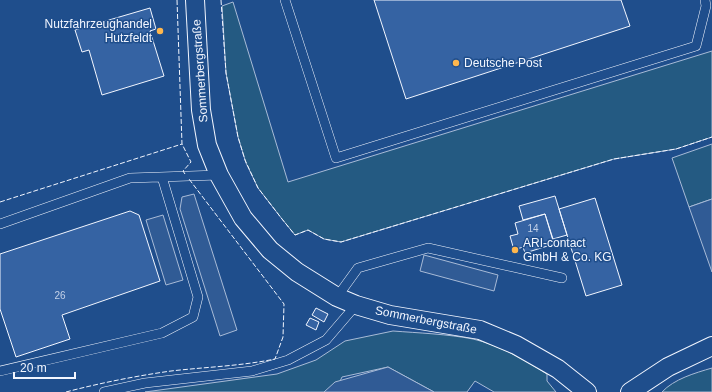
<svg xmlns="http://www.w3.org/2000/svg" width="712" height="392" viewBox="0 0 712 392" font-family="Helvetica,sans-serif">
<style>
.green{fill:#245a82;stroke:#a8bbd7}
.parking{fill:#305b95;stroke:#a8bbd7}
.building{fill:#3563a3;stroke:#f2f6ff}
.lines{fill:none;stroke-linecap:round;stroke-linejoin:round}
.lane-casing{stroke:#f2f6ff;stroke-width:10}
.street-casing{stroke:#f2f6ff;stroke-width:20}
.lane{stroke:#1f4e8c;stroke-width:9}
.street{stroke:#1f4e8c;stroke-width:18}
.fence{stroke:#f2f6ff;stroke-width:1;stroke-dasharray:5 2;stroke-linecap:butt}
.poi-dot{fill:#ffb74d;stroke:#1f4e8c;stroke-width:1.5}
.labels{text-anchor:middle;stroke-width:3;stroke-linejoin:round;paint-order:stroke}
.number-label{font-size:10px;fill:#c3d1e8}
.poi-label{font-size:12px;fill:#f2f6ff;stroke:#1f4e8c;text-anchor:start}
.street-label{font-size:12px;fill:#f2f6ff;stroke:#1f4e8c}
</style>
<rect width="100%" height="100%" fill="#1f4e8c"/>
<!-- green -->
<path class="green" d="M 233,2 L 288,182 L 712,51 L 712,137 L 676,149 L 614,159 L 341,242 L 324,239 L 308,230 L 295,235 L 282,219 L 258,188 L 246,163 L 238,137 L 226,73 L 222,6 Z
M 712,144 L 712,199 L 689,207 L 672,158 Z
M 393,331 C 419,333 447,334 473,339 C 499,345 525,360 547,374 L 547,381 L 556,392 L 494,392 L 475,381 L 467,392 L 434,392 L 388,367 L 342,377 L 335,392 L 145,392 L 277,374 L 316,360 L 345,341 Z
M 712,368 L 712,392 L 662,392 C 674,379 695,373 712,368 Z"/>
<!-- parking -->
<path class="parking" d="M 194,194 L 237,330 L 220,336 L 180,209 L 182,197 Z
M 712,199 L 712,272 L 689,207 Z
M 163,215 L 183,280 L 166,285 L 146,220 Z
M 424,255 L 498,275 L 494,291 L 420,271 Z
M 388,367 L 434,392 L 324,392 L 335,382 Z"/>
<!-- building -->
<path class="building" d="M 374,0 L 621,0 L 630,26 L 406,99 Z
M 150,8 L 156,29 L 150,31 L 164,76 L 102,95 L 89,50 L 82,52 L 75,30 Z
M 555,196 L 567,235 L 553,239 L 545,214 L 523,220 L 519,206 Z
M 595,198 L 622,285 L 586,296 L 559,209 Z
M 130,211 L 139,215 L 160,281 L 62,315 L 70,339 L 16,357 L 0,309 L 0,254 Z
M 545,214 L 554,244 L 525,253 L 523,247 L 514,250 L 510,236 L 518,234 L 515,223 Z
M 316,308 L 328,314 L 324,322 L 312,315 Z
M 310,318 L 319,322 L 316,330 L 306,325 Z"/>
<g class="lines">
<!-- lane casing -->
<g class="lane-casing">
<path id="lane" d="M 285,0 L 336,158 L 696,46 L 706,6 L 705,0
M 0,224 L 130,178 L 219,175
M 337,297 L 358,268 L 428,248 L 562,278
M 0,371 L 162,333 L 193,317 L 198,297 L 162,177
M 104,392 L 145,383 L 252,371 L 288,360 L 326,340 L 356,305"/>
</g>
<!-- street casing -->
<g class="street-casing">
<path id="street" d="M 195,0 L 201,110 L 207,145 L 219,175 L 243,218 L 270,250 L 297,272 L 337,297 L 356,305 L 390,315 L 480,330 L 516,345 L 558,369 L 587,392
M 630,392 L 668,367 L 712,346"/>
</g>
<!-- lane -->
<use href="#lane" class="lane"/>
<!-- street -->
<use href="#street" class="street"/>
<!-- fence -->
<path class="fence" d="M 177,0 L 182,144 L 191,162 L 183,171 L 185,174
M 221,0 L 226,73 L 238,137 L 245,160 L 258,188 L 282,219 L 295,235 L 308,230 L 324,239 L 341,242 L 614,159 L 676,149 L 712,137
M 0,202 L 182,144
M 66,392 C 100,383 136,376 171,371 C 206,367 241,366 275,359 L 283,337 L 284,304 L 189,179"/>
</g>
<!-- markers -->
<g class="poi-dot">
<circle cx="160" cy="31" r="4"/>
<circle cx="456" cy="63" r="4"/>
<circle cx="515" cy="250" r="4"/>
</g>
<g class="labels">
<!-- number labels -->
<g class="number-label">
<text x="533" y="232">14</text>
<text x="60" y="299">26</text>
</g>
<!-- poi labels -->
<g class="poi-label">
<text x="152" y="28" text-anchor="end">Nutzfahrzeughandel<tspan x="152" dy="14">Hutzfeldt</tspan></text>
<text x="464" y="67">Deutsche Post</text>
<text x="523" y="247">ARI-contact<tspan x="523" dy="14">GmbH &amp; Co. KG</tspan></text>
</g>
<!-- street labels -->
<g class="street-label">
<text transform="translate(200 71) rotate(-94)" y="4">Sommerbergstraße</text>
<text transform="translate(426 320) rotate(11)" y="4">Sommerbergstraße</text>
</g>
</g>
<!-- scale -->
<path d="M14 372v6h61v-6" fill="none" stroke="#f2f6ff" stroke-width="2"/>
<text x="20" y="372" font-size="12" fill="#f2f6ff" stroke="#1f4e8c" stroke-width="3" paint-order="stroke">20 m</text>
</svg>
